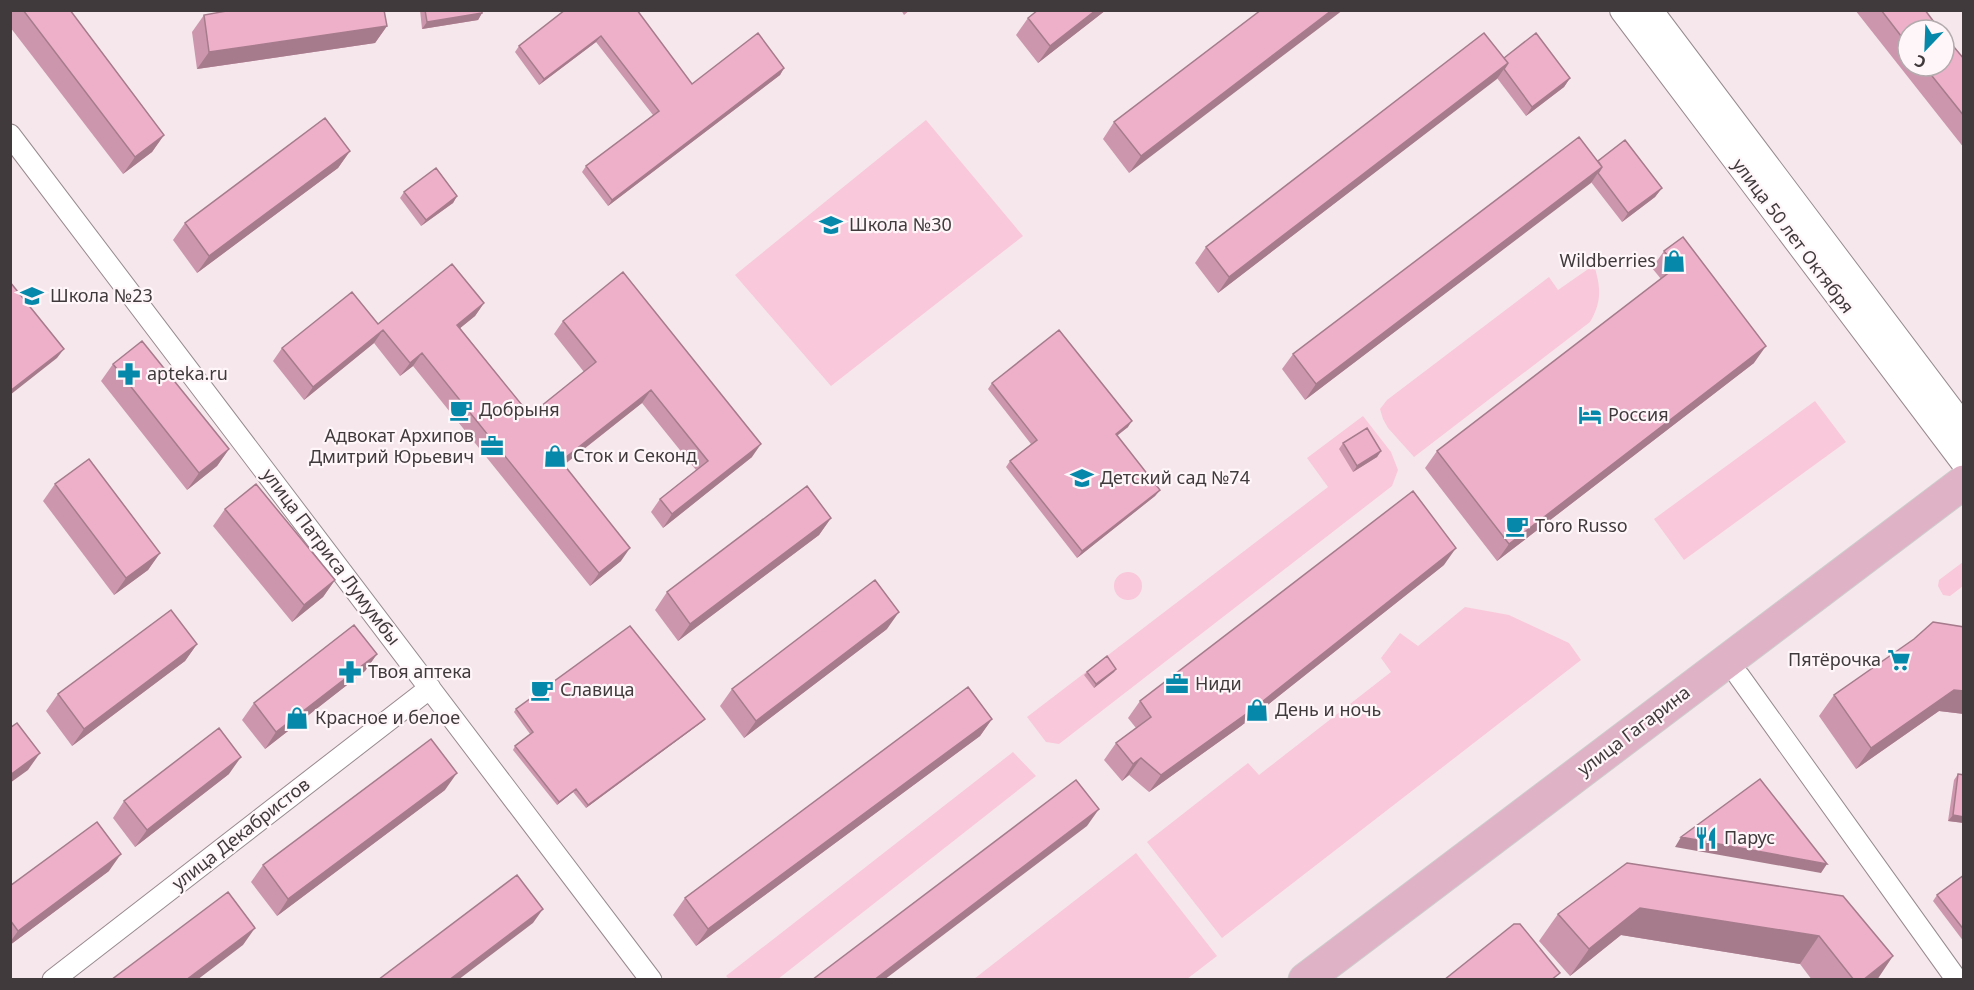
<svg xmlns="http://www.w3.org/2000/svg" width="1974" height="990" viewBox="0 0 1974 990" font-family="'Noto Sans',sans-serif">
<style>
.green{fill:#f9c8da}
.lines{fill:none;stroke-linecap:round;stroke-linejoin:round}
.minor-casing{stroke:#988a8f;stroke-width:23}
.tertiary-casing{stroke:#988a8f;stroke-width:28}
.primary-casing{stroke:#cdcccc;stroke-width:35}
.minor{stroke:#fff;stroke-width:21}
.tertiary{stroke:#fff;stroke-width:26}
.primary{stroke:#e0b2c5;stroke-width:33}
.wall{fill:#cc97ac}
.shaded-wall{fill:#a67b8c}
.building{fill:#edb0c8;stroke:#a67b8c;stroke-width:1.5}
.labels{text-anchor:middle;stroke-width:4.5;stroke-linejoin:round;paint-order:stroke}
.poi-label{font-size:18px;fill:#403a3c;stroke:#fff6f9;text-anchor:start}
.street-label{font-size:18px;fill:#403a3c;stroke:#fff6f9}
</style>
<rect width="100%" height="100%" fill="#f6e7ec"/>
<!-- green -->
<path class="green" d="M 926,120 L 1023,236 L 831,386 L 735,275 Z
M 1594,265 C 1601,288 1602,301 1590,322 L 1414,457 L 1388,428 L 1383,419 L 1380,409 L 1387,400 L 1549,277 L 1558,290 Z
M 1815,401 L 1846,442 L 1684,560 L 1654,519 Z
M 1363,416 L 1391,452 L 1398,470 L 1392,486 L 1059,744 L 1046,742 L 1027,717 L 1328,487 L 1307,458 Z
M 1963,562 L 1963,586 L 1950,596 L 1943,595 L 1938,586 L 1939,580 Z
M1114 586a14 14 0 1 1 28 0a14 14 0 1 1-28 0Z
M 1465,607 L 1509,615 L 1569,643 L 1581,660 L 1222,938 L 1147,842 L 1248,763 L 1259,775 L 1391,672 L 1381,658 L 1400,633 L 1418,646 Z
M 1013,752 L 1036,776 L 778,979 L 729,979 L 726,976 Z
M 1136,853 L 1217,956 L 1187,979 L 974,979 Z"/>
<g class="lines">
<!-- minor casing -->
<g class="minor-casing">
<path id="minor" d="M 10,135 L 651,980
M 1739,676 L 1957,980
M 53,980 L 430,688"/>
</g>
<!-- tertiary casing -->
<g class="tertiary-casing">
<path id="tertiary" d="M 1623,10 L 1964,462
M 1649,10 L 1964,428"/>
</g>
<!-- primary casing -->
<g class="primary-casing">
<path id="primary" d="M 1305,980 L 1964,482"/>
</g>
<!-- minor -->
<use href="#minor" class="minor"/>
<!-- tertiary -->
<use href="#tertiary" class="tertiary"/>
<!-- primary -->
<use href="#primary" class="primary"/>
</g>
<!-- wall -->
<path class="wall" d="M 10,10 L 70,10 L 164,135 L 152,152 L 123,174 L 10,27 Z
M 420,10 L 482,10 L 482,13 L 478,20 L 422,29 Z
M 901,10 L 910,10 L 904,15 Z
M 1038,10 L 1106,10 L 1038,63 L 1016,35 L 1028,18 Z
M 1261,10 L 1129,173 L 1103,139 L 1114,122 Z
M 1855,10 L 1925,10 L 1908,30 L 1908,66 L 1944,66 L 1964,59 L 1964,148 Z
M 638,13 L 692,84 L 784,68 L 780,75 L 608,206 L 582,172 L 586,166 L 653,115 L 596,42 L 539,85 L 515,52 L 519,46 Z
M 204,15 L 387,26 L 375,43 L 197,69 L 192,32 Z
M 1504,58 L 1570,78 L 1564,87 L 1526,116 L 1497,78 L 1218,293 L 1195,263 L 1206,247 Z
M 350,151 L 338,168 L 197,273 L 173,240 L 185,223 Z
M 1598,161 L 1662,188 L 1655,197 L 1622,222 L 1591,182 L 1305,400 L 1282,369 L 1293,354 Z
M 404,192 L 457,196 L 453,203 L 421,226 L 400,198 Z
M 1664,251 L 1754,363 L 1497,561 L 1425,468 L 1437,451 L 1661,279 L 1652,268 Z
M 484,303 L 475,316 L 460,328 L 530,415 L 584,372 L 554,334 L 563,321 L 752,457 L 663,528 L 651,512 L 660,499 L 696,470 L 642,403 L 564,465 L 621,561 L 590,586 L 413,366 L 400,376 L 374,343 L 304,400 L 273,361 L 282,348 L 378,324 Z
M 113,364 L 229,449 L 217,466 L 187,490 L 101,381 Z
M 992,383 L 1128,427 L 1117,436 L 1160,490 L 1155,496 L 1077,558 L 1006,467 L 1010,461 L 1031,444 L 988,389 Z
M 1343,443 L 1381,451 L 1377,457 L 1353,472 L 1339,449 Z
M 55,484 L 160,553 L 148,570 L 114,595 L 43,501 Z
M 225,509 L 335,580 L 323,597 L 292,622 L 213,526 Z
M 831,518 L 819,535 L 678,641 L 655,610 L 667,592 Z
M 1444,565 L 1241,726 L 1149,792 L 1129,775 L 1122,781 L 1104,760 L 1116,743 L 1136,728 L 1128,718 L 1140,701 Z
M 1964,627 L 1964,714 L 1939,711 L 1856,769 L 1819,716 L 1834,695 Z
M 887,629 L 744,738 L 720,706 L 732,689 Z
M 197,644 L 185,661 L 72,746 L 46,711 L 58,694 Z
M 377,654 L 365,671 L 265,749 L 242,720 L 254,703 Z
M 1116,669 L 1114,672 L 1094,688 L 1084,675 L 1087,672 Z
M 516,709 L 702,722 L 586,808 L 573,792 L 557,805 L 513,750 L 515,746 L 530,734 L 514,712 Z
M 992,719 L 980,736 L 696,946 L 673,915 L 685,898 Z
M 229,774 L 135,847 L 113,818 L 124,801 Z
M 1958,774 L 1964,823 L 1948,821 L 1954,780 Z
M 445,790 L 277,916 L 251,882 L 263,865 Z
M 109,871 L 10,945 L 10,886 Z
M 1964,875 L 1964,942 L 1933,901 L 1937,895 Z
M 1843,896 L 1877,980 L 1812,980 L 1800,964 L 1621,935 L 1570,976 L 1539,941 L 1558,914 Z"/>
<!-- shaded-wall -->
<path class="shaded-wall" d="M 1096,10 L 1106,10 L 1038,63 L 1050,46 Z
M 1332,10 L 1343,10 L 1129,173 L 1141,156 Z
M 482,13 L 478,20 L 422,29 L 427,22 Z
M 387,26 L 375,43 L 197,69 L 209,52 Z
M 601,36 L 596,42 L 539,85 L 544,79 Z
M 1508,63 L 1497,79 L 1218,293 L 1229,277 Z
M 784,68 L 780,75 L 608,206 L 612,200 Z
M 1570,78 L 1564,87 L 1526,116 L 1532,107 Z
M 164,135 L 152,152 L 123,174 L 135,157 Z
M 350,151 L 338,168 L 197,273 L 209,256 Z
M 1602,167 L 1591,183 L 1305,400 L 1316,384 Z
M 1662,188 L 1655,197 L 1622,222 L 1628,213 Z
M 457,196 L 453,203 L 421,226 L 426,220 Z
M 484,303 L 475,316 L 448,338 L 457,325 Z
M 383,330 L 374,343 L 304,400 L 313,387 Z
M 1766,346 L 1754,363 L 1497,561 L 1509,544 Z
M 64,349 L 57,358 L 10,395 L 10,391 Z
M 422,353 L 413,366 L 400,376 L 410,363 Z
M 651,390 L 642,403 L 552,474 L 561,461 Z
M 1132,421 L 1128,427 L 1111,440 L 1116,434 Z
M 761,444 L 752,457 L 663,528 L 672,514 Z
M 229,449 L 217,466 L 187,490 L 199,473 Z
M 1381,451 L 1377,457 L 1353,472 L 1357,466 Z
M 1160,490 L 1155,496 L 1077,558 L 1082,551 Z
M 831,518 L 819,535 L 678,641 L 690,624 Z
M 630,548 L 621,561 L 590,586 L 599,573 Z
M 1456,548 L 1444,565 L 1241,726 L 1149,792 L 1161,775 Z
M 160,553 L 148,570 L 114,595 L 126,578 Z
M 335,580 L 323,597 L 292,622 L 304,605 Z
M 899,612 L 887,629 L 744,738 L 756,721 Z
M 197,644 L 185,661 L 72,746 L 84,729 Z
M 377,654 L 365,671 L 265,749 L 276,732 Z
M 1116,669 L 1114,672 L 1094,688 L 1096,684 Z
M 1954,690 L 1964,691 L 1964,714 L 1939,711 L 1856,769 L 1871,748 Z
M 705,719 L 702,722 L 586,808 L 588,805 Z
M 992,719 L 980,736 L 696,946 L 708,929 Z
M 40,753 L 28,770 L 10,783 L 10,775 Z
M 241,757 L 229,774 L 135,847 L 147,830 Z
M 1141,758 L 1129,775 L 1122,781 L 1133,764 Z
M 457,773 L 445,790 L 277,916 L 288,899 Z
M 576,789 L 573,792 L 557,805 L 559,802 Z
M 1099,809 L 1087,826 L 884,980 L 874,980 Z
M 1953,815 L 1964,817 L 1964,823 L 1948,821 Z
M 1681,837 L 1827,864 L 1821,873 L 1675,847 Z
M 121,854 L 109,871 L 10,945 L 10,942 L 18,931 Z
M 1640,908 L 1819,936 L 1800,964 L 1621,935 L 1570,976 L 1589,949 Z
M 543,909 L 533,923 L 458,980 L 449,980 Z
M 255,928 L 243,945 L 197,980 L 186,980 Z
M 1893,956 L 1877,980 L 1863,980 Z"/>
<!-- building -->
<path class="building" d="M 23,10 L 70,10 L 164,135 L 135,157 Z
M 232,10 L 384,10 L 387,26 L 209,52 L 204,15 Z
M 425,10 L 482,10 L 482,13 L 427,22 Z
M 565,10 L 637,10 L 692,84 L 758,33 L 784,68 L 612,200 L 586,166 L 659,111 L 601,36 L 544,79 L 519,46 Z
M 1038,10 L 1096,10 L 1050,46 L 1028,18 Z
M 1261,10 L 1332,10 L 1141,156 L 1114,122 Z
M 1881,10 L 1925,10 L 1940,30 L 1908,30 L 1908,45 Z
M 1484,33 L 1508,63 L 1229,277 L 1206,247 Z
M 1536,33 L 1570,78 L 1532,107 L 1504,69 L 1508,63 L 1504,58 Z
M 1944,35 L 1964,59 L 1964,116 L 1924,66 L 1944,66 Z
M 325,118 L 350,151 L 209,256 L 185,223 Z
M 1579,137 L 1602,167 L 1316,384 L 1293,354 Z
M 1625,140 L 1662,188 L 1628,213 L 1598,173 L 1602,167 L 1598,161 Z
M 436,168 L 457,196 L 426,220 L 404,192 Z
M 1683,237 L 1766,346 L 1509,544 L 1437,451 L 1676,267 L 1664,251 Z
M 452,264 L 484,303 L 457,325 L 530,415 L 596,362 L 563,321 L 623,272 L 761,444 L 672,514 L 660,499 L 708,461 L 651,390 L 561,461 L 630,548 L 599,573 L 422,353 L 410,363 L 383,330 L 313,387 L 282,348 L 352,292 L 378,324 Z
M 10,282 L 64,349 L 10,391 Z
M 1059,330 L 1132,421 L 1116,434 L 1160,490 L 1082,551 L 1010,461 L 1037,440 L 992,383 Z
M 142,341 L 229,449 L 199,473 L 113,364 Z
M 1367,428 L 1381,451 L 1357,466 L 1343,443 Z
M 89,459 L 160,553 L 126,578 L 55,484 Z
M 256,484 L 335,580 L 304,605 L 225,509 Z
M 807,486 L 831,518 L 690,624 L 667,592 Z
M 1413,491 L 1456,548 L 1253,709 L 1161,775 L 1141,758 L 1133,764 L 1116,743 L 1151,717 L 1140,701 Z
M 875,580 L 899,612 L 756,721 L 732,689 Z
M 171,610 L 197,644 L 84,729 L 58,694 Z
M 1933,622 L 1964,627 L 1964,691 L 1954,690 L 1871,748 L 1834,695 L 1914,639 Z
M 354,625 L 377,654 L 276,732 L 254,703 Z
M 630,626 L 705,719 L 588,805 L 576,789 L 559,802 L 515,746 L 533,732 L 516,709 Z
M 1107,656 L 1116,669 L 1096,684 L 1087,672 Z
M 968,687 L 992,719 L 708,929 L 685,898 Z
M 17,723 L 40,753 L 10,775 L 10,728 Z
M 219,728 L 241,757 L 147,830 L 124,801 Z
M 431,739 L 457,773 L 288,899 L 263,865 Z
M 1958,774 L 1964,775 L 1964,817 L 1953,815 Z
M 1760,779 L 1827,864 L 1681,837 Z
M 1076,780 L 1099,809 L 874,980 L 812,980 Z
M 97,822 L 121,854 L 18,931 L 10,920 L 10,886 Z
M 1627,863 L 1843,896 L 1893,956 L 1863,980 L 1854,980 L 1819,936 L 1640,908 L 1589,949 L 1558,914 Z
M 517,875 L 543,909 L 449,980 L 378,980 Z
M 1964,875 L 1964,930 L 1937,895 Z
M 228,892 L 255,928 L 186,980 L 111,980 Z
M 1514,924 L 1520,924 L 1560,973 L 1551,980 L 1444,980 Z"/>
<!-- icons -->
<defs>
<g id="school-bare" transform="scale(1.8)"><path d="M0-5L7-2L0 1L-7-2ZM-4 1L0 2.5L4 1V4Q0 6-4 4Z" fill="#0688aa" stroke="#fff6f9" stroke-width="2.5" paint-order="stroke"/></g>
<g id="shop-bare" transform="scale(1.8)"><path d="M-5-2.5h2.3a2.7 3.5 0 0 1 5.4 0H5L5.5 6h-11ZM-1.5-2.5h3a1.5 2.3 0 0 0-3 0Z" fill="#0688aa" stroke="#fff6f9" stroke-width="2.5" paint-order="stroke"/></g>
<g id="pharmacy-bare" transform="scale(1.8)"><path d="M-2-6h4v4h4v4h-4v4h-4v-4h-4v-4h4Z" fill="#0688aa" stroke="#fff6f9" stroke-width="2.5" paint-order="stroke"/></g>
<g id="cafe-bare" transform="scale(1.8)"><path d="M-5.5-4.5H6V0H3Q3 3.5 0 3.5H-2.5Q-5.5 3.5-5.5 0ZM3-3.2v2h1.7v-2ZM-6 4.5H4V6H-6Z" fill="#0688aa" stroke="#fff6f9" stroke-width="2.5" paint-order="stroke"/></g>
<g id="hotel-bare" transform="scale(1.8)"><path d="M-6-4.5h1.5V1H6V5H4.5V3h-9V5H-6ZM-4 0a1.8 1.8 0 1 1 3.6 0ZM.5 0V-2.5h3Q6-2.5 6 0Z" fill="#0688aa" stroke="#fff6f9" stroke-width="2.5" paint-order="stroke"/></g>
<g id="office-bare" transform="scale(1.8)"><path d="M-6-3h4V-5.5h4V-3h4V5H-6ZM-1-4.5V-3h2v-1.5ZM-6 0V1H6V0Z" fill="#0688aa" stroke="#fff6f9" stroke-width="2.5" paint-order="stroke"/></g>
<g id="supermarket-bare" transform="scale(1.8)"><path d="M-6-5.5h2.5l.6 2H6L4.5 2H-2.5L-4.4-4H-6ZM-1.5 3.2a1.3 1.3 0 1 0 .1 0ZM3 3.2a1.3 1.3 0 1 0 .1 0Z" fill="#0688aa" stroke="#fff6f9" stroke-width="2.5" paint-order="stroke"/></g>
<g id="restaurant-bare" transform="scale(1.8)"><path d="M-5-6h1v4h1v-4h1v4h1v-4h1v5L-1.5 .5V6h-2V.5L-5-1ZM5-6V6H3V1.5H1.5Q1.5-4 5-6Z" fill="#0688aa" stroke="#fff6f9" stroke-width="2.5" paint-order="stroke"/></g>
</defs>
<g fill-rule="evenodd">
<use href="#school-bare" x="831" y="225"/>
<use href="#shop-bare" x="1674" y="261"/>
<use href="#school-bare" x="32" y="296"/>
<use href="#pharmacy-bare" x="129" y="374"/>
<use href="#cafe-bare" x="461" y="410"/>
<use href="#hotel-bare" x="1590" y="415"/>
<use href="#office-bare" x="492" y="446"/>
<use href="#shop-bare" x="555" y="456"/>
<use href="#school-bare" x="1082" y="478"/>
<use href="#cafe-bare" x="1517" y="526"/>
<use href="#supermarket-bare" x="1899" y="660"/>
<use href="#pharmacy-bare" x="350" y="672"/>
<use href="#office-bare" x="1177" y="684"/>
<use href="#cafe-bare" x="542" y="690"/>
<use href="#shop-bare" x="1257" y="710"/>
<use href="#shop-bare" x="297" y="718"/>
<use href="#restaurant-bare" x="1706" y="838"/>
</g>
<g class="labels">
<!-- poi labels -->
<g class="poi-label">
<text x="849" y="231">Школа №30</text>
<text x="1656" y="267" text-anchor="end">Wildberries</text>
<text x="50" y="302">Школа №23</text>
<text x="147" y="380">apteka.ru</text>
<text x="479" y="416">Добрыня</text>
<text x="1608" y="421">Россия</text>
<text x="474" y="442" text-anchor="end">Адвокат Архипов<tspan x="474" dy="21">Дмитрий Юрьевич</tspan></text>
<text x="573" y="462">Сток и Секонд</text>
<text x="1100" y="484">Детский сад №74</text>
<text x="1535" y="532">Toro Russo</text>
<text x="1881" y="666" text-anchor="end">Пятёрочка</text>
<text x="368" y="678">Твоя аптека</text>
<text x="1195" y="690">Ниди</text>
<text x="560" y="696">Славица</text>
<text x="1275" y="716">День и ночь</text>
<text x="315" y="724">Красное и белое</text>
<text x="1724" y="844">Парус</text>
</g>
<!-- street labels -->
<g class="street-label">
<text transform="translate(1793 236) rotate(53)" y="6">улица 50 лет Октября</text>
<text transform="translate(331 557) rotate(53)" y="6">улица Патриса Лумумбы</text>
<text transform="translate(1634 731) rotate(-37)" y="6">улица Гагарина</text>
<text transform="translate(241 834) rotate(-38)" y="6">улица Декабристов</text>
</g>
</g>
<!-- border -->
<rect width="1974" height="990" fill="none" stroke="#403a3c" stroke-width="24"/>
<!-- north arrow -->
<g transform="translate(1926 48) rotate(203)"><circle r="28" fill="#fff6f9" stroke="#b3abad" stroke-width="1.5"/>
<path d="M0-4.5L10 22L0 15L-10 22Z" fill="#0688aa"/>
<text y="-9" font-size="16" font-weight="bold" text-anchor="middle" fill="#403a3c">С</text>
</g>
</svg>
